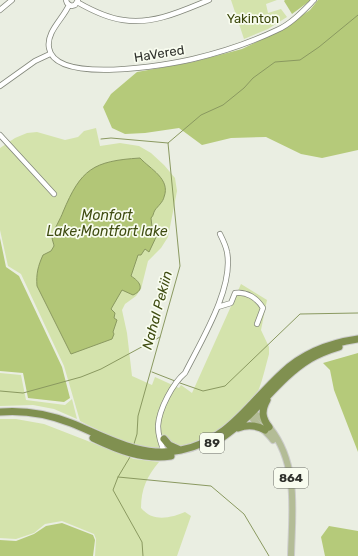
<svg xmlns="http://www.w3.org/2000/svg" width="358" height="556" viewBox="0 0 358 556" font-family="Rubik,sans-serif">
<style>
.green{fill:#d4e3ac}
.forest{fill:#b5ca7a}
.water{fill:#b2c677;stroke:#8a9960}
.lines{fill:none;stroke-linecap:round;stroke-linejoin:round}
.stream{stroke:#8a9960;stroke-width:1}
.minor-casing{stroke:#83877b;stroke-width:6}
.major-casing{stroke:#cdcdcc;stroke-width:8}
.highway-casing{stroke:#cdcdcc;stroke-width:9}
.minor{stroke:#fff;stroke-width:4.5}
.major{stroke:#b3bc96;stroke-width:6}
.highway{stroke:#809050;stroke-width:7}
.labels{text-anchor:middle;stroke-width:3.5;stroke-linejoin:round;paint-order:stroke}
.shield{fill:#f8fcef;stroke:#6b6d66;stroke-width:1}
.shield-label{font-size:12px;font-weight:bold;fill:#2e302b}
.park-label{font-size:13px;fill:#3a460a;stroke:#f8fcef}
.street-label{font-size:13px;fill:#2e302b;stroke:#f8fcef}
.water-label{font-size:14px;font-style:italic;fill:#3f4c11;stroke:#f8fcef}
</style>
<rect width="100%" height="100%" fill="#eaeee2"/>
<!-- green -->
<path class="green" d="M 231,0 L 277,0 L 266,4 L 268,13 L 281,9 L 287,17 L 268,29 L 244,39 Z
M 96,128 L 100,146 L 120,143 L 139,146 L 151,153 L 164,165 L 175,178 L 177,191 L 168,237 L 161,248 L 148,261 L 141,289 L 136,296 L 125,304 L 122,310 L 127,333 L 132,376 L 152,385 L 155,377 L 179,388 L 181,385 L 192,393 L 241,284 L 267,300 L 261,330 L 269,347 L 269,354 C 266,365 263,378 259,389 C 256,395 249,401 245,406 C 217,438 180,456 136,445 C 117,440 98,430 80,421 L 64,366 L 21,274 L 8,266 L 0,230 L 0,148 L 15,138 L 27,133 L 37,132 L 65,140 L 78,137 L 84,131 Z
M 0,373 L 21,375 L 26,400 L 65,405 L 72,399 L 77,419 L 54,409 L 33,405 L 0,406 Z
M 0,419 L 16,419 L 44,424 L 134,459 L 159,462 C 147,476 141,489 141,508 C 144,511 148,515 152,516 C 162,520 176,516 185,512 L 191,516 L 177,556 L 95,556 L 96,539 L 94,534 L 62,521 L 45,524 L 34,533 L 16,539 L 0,538 Z"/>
<!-- forest -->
<path class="forest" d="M 285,0 L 311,0 L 292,14 L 284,1 Z
M 318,0 L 358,0 L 358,150 L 322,158 L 301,154 L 266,137 L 231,138 L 202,145 L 179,128 L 145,133 L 125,134 L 112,128 L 103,107 L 111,94 L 137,72 L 193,62 L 242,49 L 277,32 L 310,10 Z
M 0,238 L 6,267 L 19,276 L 62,367 L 70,398 L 64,402 L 28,398 L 23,373 L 0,371 Z
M 358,353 L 358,452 L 334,390 L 330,370 L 323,363 Z
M 62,523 L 93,535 L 95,540 L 93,556 L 0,556 L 0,540 L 16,541 L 34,534 L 46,526 Z
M 329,526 L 358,531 L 358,556 L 325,556 L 321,537 Z"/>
<!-- water -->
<path class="water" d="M 140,158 C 150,169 171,179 164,197 C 163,202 158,206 155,210 C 153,213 154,215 151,218 L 152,227 L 158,233 L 149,252 L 145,249 L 141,255 L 138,255 L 131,276 C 139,281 146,289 133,295 L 122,290 L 111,309 L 115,313 L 114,318 L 117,320 L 113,332 L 114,334 L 112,339 L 71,354 L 37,286 C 36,274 38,266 43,255 L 51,251 L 54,246 C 54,244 52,240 52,237 C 53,231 61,218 63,212 C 81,169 93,161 140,158 Z"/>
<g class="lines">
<!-- stream -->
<path class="stream" d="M 101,139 L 111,138 L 168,143
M 152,372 L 175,381
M 180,383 L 203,391 L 225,386 L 300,314 L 358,313
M 0,391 L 23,393 L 81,377 L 101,369 L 160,337
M 134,444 L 137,434 L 138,416 L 180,266 L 168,143 L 201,115 L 223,105 L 244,88 L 253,78 L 275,62 L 300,60 L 319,47 L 358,15
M 130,457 L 118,477 L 113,490 L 142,542 L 143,556
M 118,477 L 211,486 L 244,514 L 269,556"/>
<!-- minor casing -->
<g class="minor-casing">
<path id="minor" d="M 66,0 L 67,3 L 71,6 L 75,5 L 78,0
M 77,2 C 91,10 107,18 123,20 C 153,25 182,11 209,0
M 69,5 C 63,19 46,32 49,48 C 55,85 168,65 193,59 C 222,52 250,43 277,30 C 291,24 303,11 314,0
M 0,10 L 12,0
M 0,86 L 35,61 L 50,54
M 0,135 L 54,194
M 218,307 L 231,303 L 235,293 C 246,291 257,298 263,308 L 257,324
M 165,453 C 161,446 158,434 158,426 C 159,409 173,383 185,373 C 201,341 234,288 227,252 C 226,246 223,240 220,234"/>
</g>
<!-- major casing -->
<g class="major-casing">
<path id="major" d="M 249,410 C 257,414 264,421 270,428 C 299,465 292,512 291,556
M 248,411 C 250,420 267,431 273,440"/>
</g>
<!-- highway casing -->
<g class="highway-casing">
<path id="highway" d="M 267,400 C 261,411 262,418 269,427
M 0,412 C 24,410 48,414 71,423 C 106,437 141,459 181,450 C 228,441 249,403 282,373 C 303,353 330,343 358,339
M 238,428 C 248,424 256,425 265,430
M 223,437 C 256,415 277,379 310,359 C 319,354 329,350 339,347
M 93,438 C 118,450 143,460 171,456
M 164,439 L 169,445 L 180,450"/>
</g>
<!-- minor -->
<use href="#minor" class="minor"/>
<!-- major -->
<use href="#major" class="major"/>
<!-- highway -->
<use href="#highway" class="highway"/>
</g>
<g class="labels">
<!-- shield labels -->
<g class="shield">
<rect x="200" y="433" width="24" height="20" rx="3"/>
<rect x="274" y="468" width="34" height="20" rx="3"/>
</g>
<g class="shield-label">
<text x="212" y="447">89</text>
<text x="291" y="482">864</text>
</g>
<!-- park labels -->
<g class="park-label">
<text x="253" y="23">Yakinton</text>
</g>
<!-- street labels -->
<g class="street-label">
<text transform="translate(159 53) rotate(-9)" y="5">HaVered</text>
</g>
<!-- water labels -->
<g class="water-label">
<text x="107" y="220">Monfort<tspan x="107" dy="16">Lake;Montfort lake</tspan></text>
<text transform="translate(157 310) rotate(-75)" y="5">Nahal Pekiin</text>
</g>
</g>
</svg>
